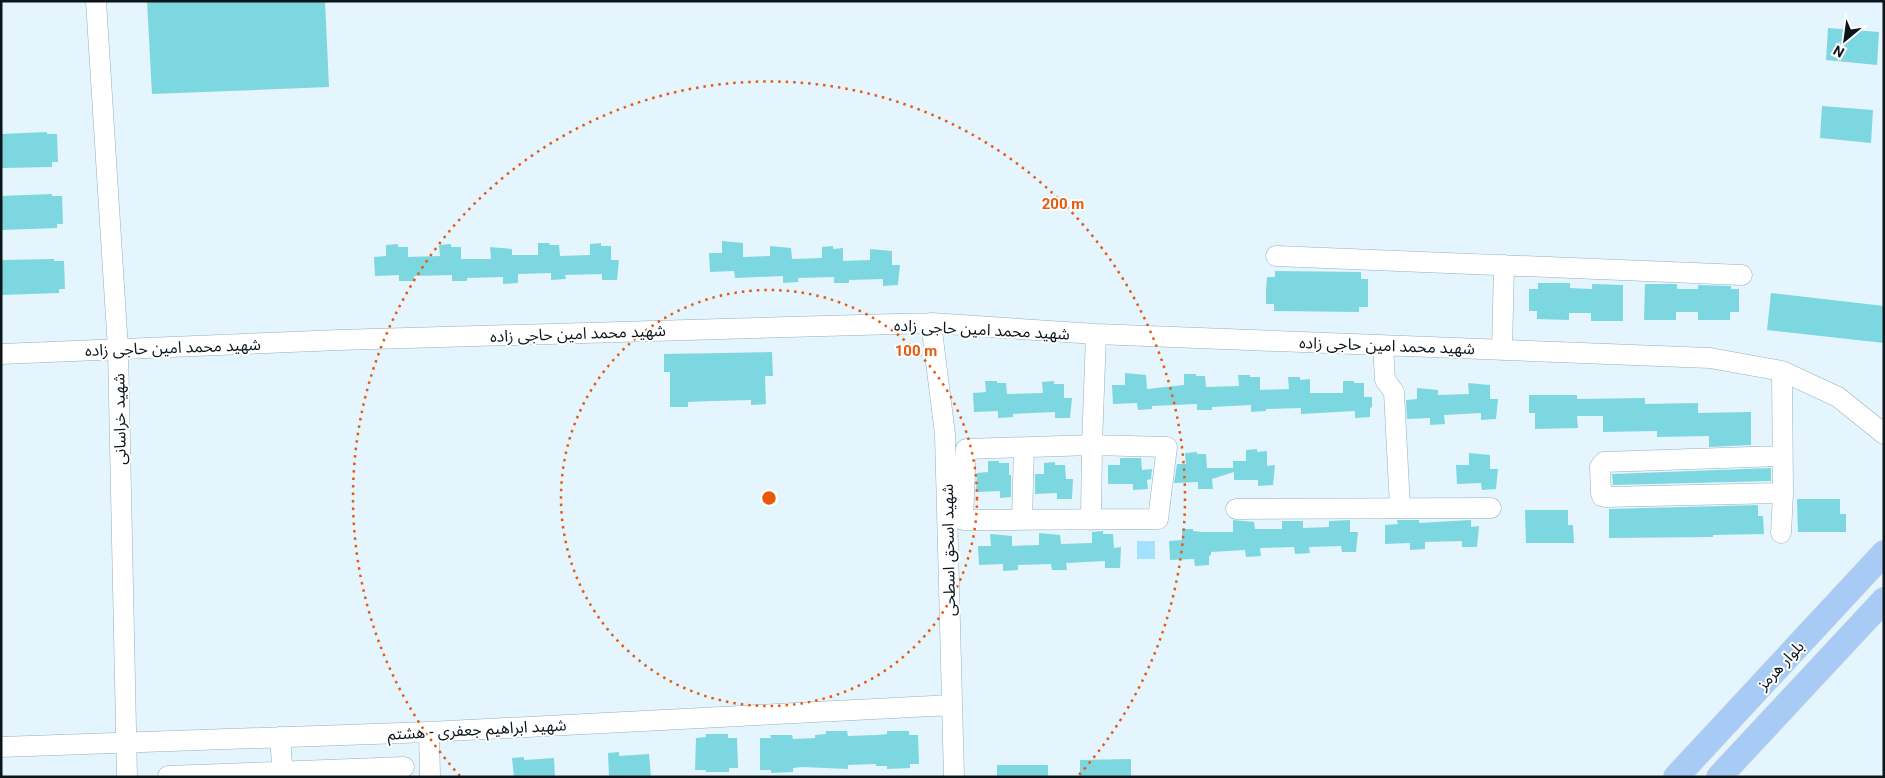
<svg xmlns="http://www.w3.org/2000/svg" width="1885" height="778" viewBox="0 0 1885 778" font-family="Roboto,'Noto Sans Arabic',sans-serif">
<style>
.green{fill:#a4e1ff}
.building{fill:#7dd7e1}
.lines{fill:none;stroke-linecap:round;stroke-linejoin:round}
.minor-casing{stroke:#94b0bd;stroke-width:21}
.major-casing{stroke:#d3d5d6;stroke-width:26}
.minor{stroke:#fff;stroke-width:20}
.major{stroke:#a7cbf5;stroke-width:25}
.ring{fill:none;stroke:#e8590c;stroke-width:2.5;stroke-dasharray:2.5 5}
.labels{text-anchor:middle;stroke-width:4;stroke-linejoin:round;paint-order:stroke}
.street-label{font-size:16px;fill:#0b151a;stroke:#fff}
.centre{fill:#e8590c;stroke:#fff;stroke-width:2.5}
.ring-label{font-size:15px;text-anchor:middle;font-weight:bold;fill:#e8590c;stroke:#fff;stroke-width:4;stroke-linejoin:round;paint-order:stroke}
</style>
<rect width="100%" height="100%" fill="#e4f5fe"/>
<!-- green -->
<path class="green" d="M 1137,541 L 1155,541 L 1155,559 L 1137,559 Z"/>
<!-- building -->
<path class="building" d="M 147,1 L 325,1 L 329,87 L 152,94 Z
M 1828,28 L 1879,32 L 1877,65 L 1826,60 Z
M 1822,106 L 1873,110 L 1871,143 L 1820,138 Z
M 47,132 L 47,134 L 57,134 L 58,162 L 52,162 L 52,167 L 1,168 L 1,134 Z
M 52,194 L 52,196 L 62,196 L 63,224 L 57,224 L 57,228 L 1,230 L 1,196 Z
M 722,241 L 743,243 L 743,257 L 770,256 L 770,246 L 791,248 L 792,259 L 822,258 L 822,247 L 833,246 L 833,249 L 843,248 L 843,261 L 870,260 L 870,249 L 892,251 L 892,265 L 900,265 L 898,285 L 883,286 L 883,279 L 849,280 L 849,283 L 834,283 L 834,277 L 798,278 L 798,282 L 783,283 L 783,276 L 735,278 L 734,271 L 710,272 L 709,253 L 722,253 Z
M 538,243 L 549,243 L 550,245 L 559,245 L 560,256 L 590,255 L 590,244 L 601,243 L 601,246 L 611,246 L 611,260 L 619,260 L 617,280 L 602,280 L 602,274 L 565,275 L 566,279 L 551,280 L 551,273 L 518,274 L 518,283 L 503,284 L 503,277 L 467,278 L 467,281 L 452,281 L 452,275 L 414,276 L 414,281 L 399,281 L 399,275 L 375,276 L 374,257 L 386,256 L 386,245 L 398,244 L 398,247 L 408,247 L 408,257 L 440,256 L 439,245 L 451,244 L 451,247 L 461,247 L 461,259 L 491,259 L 490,247 L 512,249 L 512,255 L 538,255 Z
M 54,259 L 54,261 L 64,261 L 65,289 L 59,289 L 59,293 L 1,295 L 1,260 Z
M 1275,271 L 1361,272 L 1361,279 L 1368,279 L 1368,307 L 1359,307 L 1359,312 L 1274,311 L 1274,304 L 1266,304 L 1266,291 L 1267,277 L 1275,277 Z
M 1538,283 L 1570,283 L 1570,288 L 1592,289 L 1592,284 L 1623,285 L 1623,321 L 1591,321 L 1591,313 L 1569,313 L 1569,320 L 1537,319 L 1537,311 L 1529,311 L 1529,289 L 1538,289 Z
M 1645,284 L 1677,284 L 1677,289 L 1698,289 L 1698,285 L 1731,286 L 1731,289 L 1739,289 L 1739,312 L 1730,312 L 1730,320 L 1698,320 L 1698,312 L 1676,312 L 1676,320 L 1644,320 Z
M 1771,293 L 1884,306 L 1884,343 L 1767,330 Z
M 772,352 L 773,376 L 765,376 L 766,404 L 751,405 L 751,400 L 712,401 L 688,402 L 688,407 L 670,407 L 670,372 L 664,372 L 664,354 Z
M 1125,373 L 1146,375 L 1147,389 L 1184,385 L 1184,374 L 1196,374 L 1196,376 L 1205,376 L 1206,387 L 1239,386 L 1238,375 L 1250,375 L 1250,377 L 1260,377 L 1260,390 L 1289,389 L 1288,377 L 1300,377 L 1300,380 L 1310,379 L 1310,393 L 1343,393 L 1343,381 L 1354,381 L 1354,383 L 1364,383 L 1364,397 L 1372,397 L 1372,407 L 1370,408 L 1370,417 L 1355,418 L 1355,411 L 1301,414 L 1301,408 L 1266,409 L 1266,411 L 1251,412 L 1251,405 L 1212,407 L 1212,410 L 1197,410 L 1197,404 L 1152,406 L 1152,409 L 1138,410 L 1137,403 L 1113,404 L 1112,385 L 1125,385 Z
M 985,381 L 997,381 L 997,383 L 1006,383 L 1007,394 L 1043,393 L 1042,382 L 1054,381 L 1054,384 L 1064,384 L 1064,398 L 1072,398 L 1070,418 L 1055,418 L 1055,412 L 1013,414 L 1013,417 L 998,418 L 998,411 L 974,412 L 973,393 L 986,392 Z
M 1468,383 L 1490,385 L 1490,399 L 1498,399 L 1496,419 L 1481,420 L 1481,413 L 1444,415 L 1445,424 L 1430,425 L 1430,418 L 1407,419 L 1406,400 L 1417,399 L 1417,388 L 1438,390 L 1438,395 L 1469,394 Z
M 1529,395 L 1577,395 L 1577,399 L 1645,398 L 1645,404 L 1698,403 L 1698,413 L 1751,412 L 1751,445 L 1709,447 L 1709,436 L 1657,437 L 1657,431 L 1603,432 L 1603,416 L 1577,416 L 1578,428 L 1535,429 L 1535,413 L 1529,413 Z
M 1257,449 L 1257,452 L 1267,451 L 1267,466 L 1275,465 L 1273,485 L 1258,486 L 1258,480 L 1234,480 L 1234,472 L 1212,479 L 1213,489 L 1198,489 L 1198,482 L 1174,483 L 1177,464 L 1186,464 L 1185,453 L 1197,452 L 1197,454 L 1206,454 L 1207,468 L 1233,468 L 1233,461 L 1246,461 L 1246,450 Z
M 1469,453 L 1490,455 L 1490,469 L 1498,469 L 1496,489 L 1482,490 L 1481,483 L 1457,484 L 1456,465 L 1469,465 Z
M 1120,458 L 1141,458 L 1142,470 L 1152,469 L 1151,479 L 1147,480 L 1148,489 L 1133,490 L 1133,484 L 1108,484 L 1108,465 L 1120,465 Z
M 988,461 L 999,461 L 999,463 L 1009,463 L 1009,475 L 1011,475 L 1011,497 L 1000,498 L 1000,491 L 976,492 L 977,473 L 988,472 Z
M 1055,462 L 1055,465 L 1065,465 L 1066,479 L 1073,479 L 1072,499 L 1057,499 L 1057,493 L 1035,494 L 1035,474 L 1044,474 L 1044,463 Z
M 1771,468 L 1771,481 L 1613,485 L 1612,474 Z
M 1797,499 L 1840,499 L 1840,514 L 1846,514 L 1846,532 L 1798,532 Z
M 1758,505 L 1758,516 L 1763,516 L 1764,534 L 1713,535 L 1713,537 L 1609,538 L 1609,509 Z
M 1525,510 L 1568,510 L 1568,525 L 1573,525 L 1574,543 L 1526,543 Z
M 1233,520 L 1254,522 L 1255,529 L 1282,529 L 1282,521 L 1303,521 L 1303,528 L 1329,527 L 1329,521 L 1350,520 L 1350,532 L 1358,532 L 1356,552 L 1342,552 L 1341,546 L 1309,547 L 1310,553 L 1295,554 L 1294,547 L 1260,548 L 1261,556 L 1246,557 L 1245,550 L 1211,552 L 1211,555 L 1209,556 L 1209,565 L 1195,566 L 1194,559 L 1170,560 L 1169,541 L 1182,540 L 1182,529 L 1193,529 L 1193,531 L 1203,532 L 1233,532 Z
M 1397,520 L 1419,520 L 1419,523 L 1471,520 L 1471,527 L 1479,526 L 1477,547 L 1462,547 L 1462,541 L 1425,542 L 1425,549 L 1410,550 L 1410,543 L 1385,544 L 1385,525 L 1398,524 Z
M 1103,531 L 1103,534 L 1113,534 L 1114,548 L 1121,547 L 1120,568 L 1105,568 L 1105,561 L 1066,563 L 1067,570 L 1052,570 L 1051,564 L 1018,565 L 1018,570 L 1003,571 L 1003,564 L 979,565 L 978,546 L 991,546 L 990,534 L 1012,536 L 1012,546 L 1039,545 L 1039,533 L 1060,535 L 1061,544 L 1092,543 L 1092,532 Z
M 826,731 L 847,731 L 848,736 L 877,735 L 887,734 L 887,731 L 909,731 L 909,735 L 918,735 L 919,764 L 910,764 L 910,768 L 887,769 L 887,766 L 876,766 L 876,764 L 848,765 L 848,769 L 802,767 L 793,768 L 793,772 L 771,773 L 771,770 L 760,770 L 760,738 L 771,738 L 770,735 L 792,735 L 793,739 L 815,738 L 815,735 L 826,734 Z
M 706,734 L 728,734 L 728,738 L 737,738 L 738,768 L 729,768 L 729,772 L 706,772 L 706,770 L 695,770 L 696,738 L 706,737 Z
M 619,752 L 619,756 L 649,754 L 651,777 L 609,777 L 608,753 Z
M 524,757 L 524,760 L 554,758 L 555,777 L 514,777 L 512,758 Z
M 1131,759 L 1131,777 L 1080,777 L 1080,760 Z
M 997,765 L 1048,765 L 1048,777 L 997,777 Z"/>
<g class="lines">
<!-- minor casing -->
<g class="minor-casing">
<path id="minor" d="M 96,1 L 118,349 L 127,777
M 1276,256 L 1742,275
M 931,323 L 945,434 L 954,777
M 1383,346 L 1385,380 L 1394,392 L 1400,507
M 1502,350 L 1504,265
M 1,354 L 339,340 L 931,323 L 1096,334 L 1710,358 L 1782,371 L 1838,397 L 1884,434
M 1092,445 L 1167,447 L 1158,519 L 963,520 L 966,449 Z
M 1782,456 L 1604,462 L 1600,467 L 1601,493 L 1602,496 L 1606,497 L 1783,493
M 1236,509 L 1491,508
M 1022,520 L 1024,448
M 1091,520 L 1092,445 L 1096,334
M 1781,533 L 1783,493 L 1782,371
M 429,732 L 430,777
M 280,737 L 283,777
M 1,747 L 429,732 L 952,705
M 168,776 L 404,767"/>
</g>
<!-- major casing -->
<g class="major-casing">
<path id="major" d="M 1676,777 L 1884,553
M 1719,777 L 1884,600"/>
</g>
<!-- minor -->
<use href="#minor" class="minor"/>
<!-- major -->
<use href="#major" class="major"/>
</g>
<!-- distance rings -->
<g class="ring">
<circle cx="769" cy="498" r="208"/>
<path d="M460 776A416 416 0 1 1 1078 776"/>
</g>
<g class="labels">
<!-- street labels -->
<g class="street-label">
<text transform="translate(982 329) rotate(3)" y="6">شهید محمد امین حاجی زاده</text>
<text transform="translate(578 333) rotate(-2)" y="6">شهید محمد امین حاجی زاده</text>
<text transform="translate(1387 345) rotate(2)" y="6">شهید محمد امین حاجی زاده</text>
<text transform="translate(173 347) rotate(-2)" y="6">شهید محمد امین حاجی زاده</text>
<text transform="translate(119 419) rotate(-91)" y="6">شهید خراسانی</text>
<text transform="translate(948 550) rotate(-91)" y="6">شهید اسحق اسطحی</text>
<text transform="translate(1780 665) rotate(-47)" y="6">بلوار هرمز</text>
<text transform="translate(477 729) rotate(-3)" y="6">شهید ابراهیم جعفری - هشتم</text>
</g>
</g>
<circle cx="769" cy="498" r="8" class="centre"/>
<g class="ring-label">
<text x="1063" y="209">200 m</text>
<text x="916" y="356">100 m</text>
</g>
<!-- border -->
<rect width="1885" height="778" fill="none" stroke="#0b151a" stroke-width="5"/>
<!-- north arrow -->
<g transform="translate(1845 40) rotate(209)" stroke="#ffffff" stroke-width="4" paint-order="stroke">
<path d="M0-4L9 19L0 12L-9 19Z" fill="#0b151a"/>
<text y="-8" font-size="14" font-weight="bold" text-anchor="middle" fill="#0b151a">N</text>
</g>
</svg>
